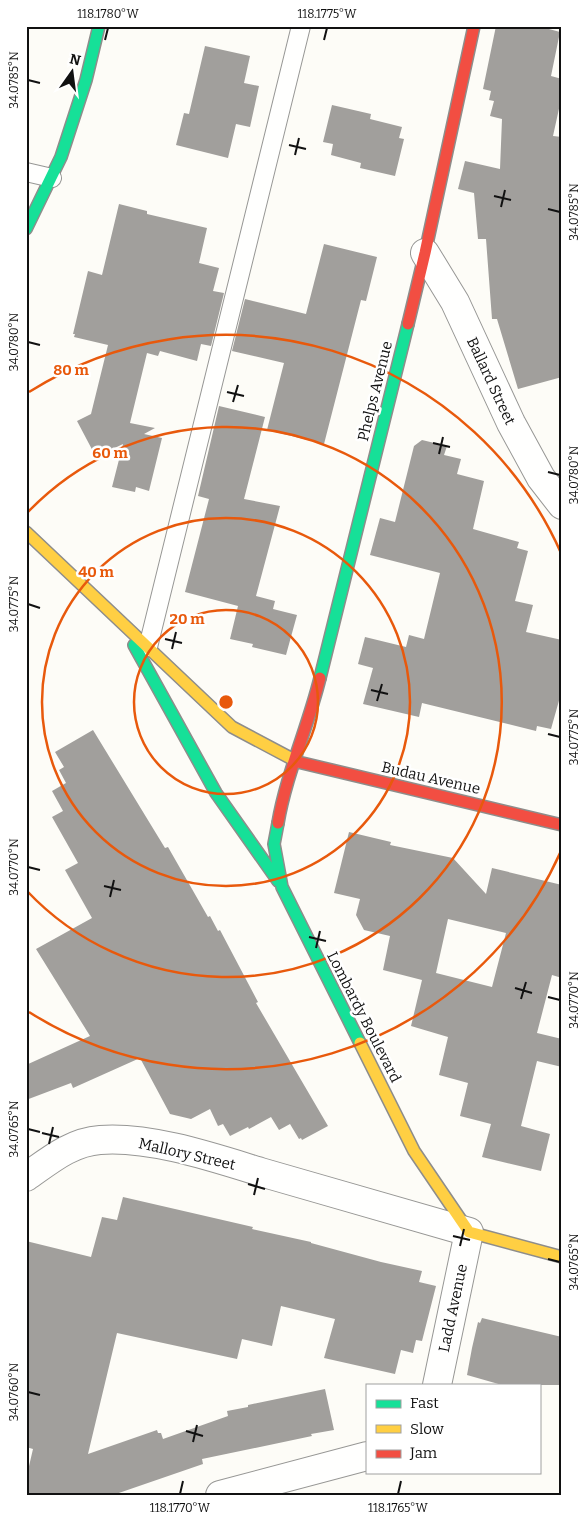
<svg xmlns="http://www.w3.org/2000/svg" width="588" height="1521" viewBox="0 0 588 1521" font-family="Bitter,serif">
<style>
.building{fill:#a19f9c;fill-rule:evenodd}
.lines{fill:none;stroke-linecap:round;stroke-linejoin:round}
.lane-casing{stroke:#979795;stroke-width:20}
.street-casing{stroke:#979795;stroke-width:30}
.fast-casing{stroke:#8e8d8b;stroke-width:14}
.slow-casing{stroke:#8e8d8b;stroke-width:14}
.jam-casing{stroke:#8e8d8b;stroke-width:14}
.lane{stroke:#fffffe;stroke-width:18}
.street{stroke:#fffffe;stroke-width:28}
.fast{stroke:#16e098;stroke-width:11}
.slow{stroke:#ffcf43;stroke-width:11}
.jam{stroke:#f24e42;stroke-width:11}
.ticks{fill:none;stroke:#111;stroke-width:2}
.ring{fill:none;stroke:#e8590c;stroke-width:2.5}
.labels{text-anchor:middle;stroke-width:5;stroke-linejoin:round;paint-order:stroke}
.street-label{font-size:15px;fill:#111;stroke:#fff}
.centre{fill:#e8590c;stroke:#fff;stroke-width:2.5}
.ring-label{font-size:15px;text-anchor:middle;font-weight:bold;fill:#e8590c;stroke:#fff;stroke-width:5;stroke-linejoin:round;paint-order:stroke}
.neatline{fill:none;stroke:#111;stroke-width:2}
.ticks-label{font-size:12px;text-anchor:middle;fill:#111}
</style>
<rect width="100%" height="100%" fill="#fdfcf7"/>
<!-- building -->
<path class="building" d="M 496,26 L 538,26 L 560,32 L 551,76 L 562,79 L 562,95 L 553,136 L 562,137 L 562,377 L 518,389 L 497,319 L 492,319 L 486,239 L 478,239 L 474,193 L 458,189 L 465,161 L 500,169 L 502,119 L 490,116 L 494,101 L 489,100 L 491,91 L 483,89 Z
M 205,46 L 250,56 L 244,83 L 259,86 L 250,127 L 236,124 L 228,158 L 176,145 L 184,113 L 189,114 Z
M 332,105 L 371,114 L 370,119 L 402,127 L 399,138 L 404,139 L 395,176 L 360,168 L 361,163 L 331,155 L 333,144 L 323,142 Z
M 119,204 L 147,211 L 147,214 L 207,228 L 199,263 L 219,268 L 213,291 L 224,293 L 211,346 L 201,344 L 197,361 L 160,351 L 158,356 L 147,353 L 130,423 L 155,428 L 144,434 L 162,438 L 149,491 L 136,487 L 135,492 L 112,487 L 123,444 L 96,457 L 77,421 L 91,414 L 108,345 L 74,337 L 75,334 L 73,334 L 88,271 L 102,275 Z
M 324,244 L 377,257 L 366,301 L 361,300 L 324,444 L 267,430 L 284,363 L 232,351 L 245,299 L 306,314 Z
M 219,406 L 265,417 L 244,499 L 280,506 L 256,596 L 275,601 L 273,609 L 297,615 L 286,655 L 252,647 L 253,644 L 230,639 L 238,606 L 185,592 L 209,499 L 198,496 Z
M 422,440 L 447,446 L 444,455 L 461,459 L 457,474 L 484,481 L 473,529 L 519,542 L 517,548 L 528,551 L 515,601 L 533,605 L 526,632 L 562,640 L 562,690 L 551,729 L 537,726 L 536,731 L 422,703 L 419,717 L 363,704 L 373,668 L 358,664 L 365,637 L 406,647 L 409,635 L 424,639 L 440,573 L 370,555 L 380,518 L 395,522 L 414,446 Z
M 93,730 L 165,848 L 168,847 L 208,917 L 210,916 L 218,931 L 220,930 L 258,1002 L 256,1003 L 328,1126 L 302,1140 L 301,1138 L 299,1139 L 290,1124 L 279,1130 L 271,1117 L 249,1129 L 248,1127 L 230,1136 L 223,1124 L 218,1126 L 210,1109 L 191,1119 L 170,1114 L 140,1058 L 73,1088 L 71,1083 L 26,1100 L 26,1065 L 90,1036 L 36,949 L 92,918 L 65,870 L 78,863 L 52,817 L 63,811 L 52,791 L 66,783 L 59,770 L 64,767 L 55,752 Z
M 349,832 L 391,842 L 390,845 L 453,858 L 486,894 L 492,868 L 562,885 L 562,978 L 552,975 L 537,1033 L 562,1039 L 562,1067 L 537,1061 L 521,1126 L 550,1134 L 541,1171 L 482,1157 L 491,1124 L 460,1116 L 468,1083 L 439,1075 L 448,1037 L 411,1026 L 422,980 L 383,970 L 390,936 L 364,930 L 356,915 L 360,899 L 334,893 ZM 448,919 L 506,933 L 492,987 L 436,973 Z
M 123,1197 L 253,1227 L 252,1229 L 311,1242 L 311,1243 L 381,1262 L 422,1271 L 419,1282 L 436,1286 L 422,1341 L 416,1340 L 413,1353 L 401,1350 L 395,1374 L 324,1358 L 335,1319 L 281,1306 L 272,1346 L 242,1339 L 237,1359 L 117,1333 L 88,1454 L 157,1430 L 158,1433 L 161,1433 L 163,1439 L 228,1416 L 227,1411 L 248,1407 L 248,1405 L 325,1389 L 334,1430 L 311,1434 L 312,1436 L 202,1459 L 203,1464 L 113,1495 L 26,1495 L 26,1479 L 33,1449 L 26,1447 L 26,1241 L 91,1257 L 102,1217 L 117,1220 Z
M 482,1318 L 562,1337 L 562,1385 L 502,1385 L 467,1375 L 472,1348 L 478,1322 L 480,1323 Z"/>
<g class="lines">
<!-- lane casing -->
<g class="lane-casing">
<path id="lane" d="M 26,172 L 52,178
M 148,647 L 301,26"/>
</g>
<!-- street casing -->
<g class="street-casing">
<path id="street" d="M 425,253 L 455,302 L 511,423 L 541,478 L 562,505
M 26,1177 C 49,1161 71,1142 100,1140 C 151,1136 215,1158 264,1173 C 332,1192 400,1212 469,1232 L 437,1385
M 220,1495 L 367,1456"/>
</g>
<!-- fast casing -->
<g class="fast-casing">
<path id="fast" d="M 26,229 L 61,157 L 86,80 L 99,26
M 134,645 L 216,793 L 278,881
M 320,678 L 408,324
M 278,823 L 274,844 L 282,887 L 360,1043"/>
</g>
<!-- slow casing -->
<g class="slow-casing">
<path id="slow" d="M 26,532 L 232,727 L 298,762
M 360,1043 L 414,1151 L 469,1232 L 562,1257"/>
</g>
<!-- jam casing -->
<g class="jam-casing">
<path id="jam" d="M 408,324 L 425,253 L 474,26
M 298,762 L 562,825
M 278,823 C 286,775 308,727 320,678"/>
</g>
<!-- lane -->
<use href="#lane" class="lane"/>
<!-- street -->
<use href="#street" class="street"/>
<!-- fast -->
<use href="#fast" class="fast"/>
<!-- slow -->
<use href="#slow" class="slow"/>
<!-- jam -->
<use href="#jam" class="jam"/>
</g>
<!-- ticks -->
<path class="ticks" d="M 105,40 L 108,28M 324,40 L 327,28M 28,80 L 40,83M 289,145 L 306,149M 295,155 L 299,138M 494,196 L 511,200M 501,207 L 505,190M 548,209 L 560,212M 28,342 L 40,345M 227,392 L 244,396M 233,402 L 238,385M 433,443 L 450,447M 439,454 L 443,437M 548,472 L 560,475M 28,604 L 40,608M 165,639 L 182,643M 172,649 L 176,632M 371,690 L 388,694M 377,701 L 382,684M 548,734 L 560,737M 28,867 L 40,870M 104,886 L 121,890M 110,897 L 114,880M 309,937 L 326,941M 316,948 L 320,931M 515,988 L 532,993M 548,997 L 560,1000M 521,999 L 526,982M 28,1129 L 40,1132M 42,1133 L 59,1137M 49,1144 L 53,1127M 248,1184 L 265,1189M 254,1195 L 258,1178M 453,1236 L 470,1240M 460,1246 L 464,1229M 548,1259 L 560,1262M 28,1392 L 40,1395M 186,1431 L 203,1436M 193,1442 L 197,1425M 180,1494 L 183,1481M 398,1494 L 401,1481"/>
<!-- distance rings -->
<g class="ring">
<circle cx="226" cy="702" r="92"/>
<circle cx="226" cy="702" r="184"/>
<path d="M27 513A275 275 0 1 1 27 891"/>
<path d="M561 851A367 367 0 0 1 29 1012M29 392A367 367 0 0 1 561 553"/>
</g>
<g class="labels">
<!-- street labels -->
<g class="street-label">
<text transform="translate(491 381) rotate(65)" y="5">Ballard Street</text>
<text transform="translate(375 391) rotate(-76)" y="5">Phelps Avenue</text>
<text transform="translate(431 778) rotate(13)" y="5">Budau Avenue</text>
<text transform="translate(364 1017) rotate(63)" y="5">Lombardy Boulevard</text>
<text transform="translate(187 1154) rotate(13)" y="5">Mallory Street</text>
<text transform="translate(453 1308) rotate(-78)" y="5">Ladd Avenue</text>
</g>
</g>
<circle cx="226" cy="702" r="8" class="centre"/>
<g class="ring-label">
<text x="71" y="375">80 m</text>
<text x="110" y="458">60 m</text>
<text x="96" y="577">40 m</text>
<text x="187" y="624">20 m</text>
</g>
<!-- border -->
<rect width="588" height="1521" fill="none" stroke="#ffffff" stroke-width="55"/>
<!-- legend -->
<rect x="366" y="1384" width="175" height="90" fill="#ffffff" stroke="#a0a0a0"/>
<rect x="376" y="1400" width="25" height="8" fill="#16e098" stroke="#a0a0a0"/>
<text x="410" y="1408" font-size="15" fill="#111111">Fast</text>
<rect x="376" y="1425" width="25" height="8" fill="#ffcf43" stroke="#a0a0a0"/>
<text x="410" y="1434" font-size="15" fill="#111111">Slow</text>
<rect x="376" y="1450" width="25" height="8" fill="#f24e42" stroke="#a0a0a0"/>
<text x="410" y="1458" font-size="15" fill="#111111">Jam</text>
<!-- north arrow -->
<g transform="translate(72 72) rotate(14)" stroke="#ffffff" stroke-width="4" paint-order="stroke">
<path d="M0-4L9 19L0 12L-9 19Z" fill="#111111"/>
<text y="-8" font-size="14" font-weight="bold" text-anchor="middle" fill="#111111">N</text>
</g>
<rect x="28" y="28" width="532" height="1466" class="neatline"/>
<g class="ticks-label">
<text x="108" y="18">118.1780°W</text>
<text x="327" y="18">118.1775°W</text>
<text transform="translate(14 80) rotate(-90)" y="4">34.0785°N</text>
<text transform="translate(574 212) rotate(-90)" y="4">34.0785°N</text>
<text transform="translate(14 342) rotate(-90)" y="4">34.0780°N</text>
<text transform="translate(574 475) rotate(-90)" y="4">34.0780°N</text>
<text transform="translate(14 604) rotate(-90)" y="4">34.0775°N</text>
<text transform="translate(574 737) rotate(-90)" y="4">34.0775°N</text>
<text transform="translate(14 867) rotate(-90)" y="4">34.0770°N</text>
<text transform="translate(574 1000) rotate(-90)" y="4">34.0770°N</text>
<text transform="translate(14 1129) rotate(-90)" y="4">34.0765°N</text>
<text transform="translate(574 1262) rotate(-90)" y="4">34.0765°N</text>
<text transform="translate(14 1392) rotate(-90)" y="4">34.0760°N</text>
<text x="180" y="1512">118.1770°W</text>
<text x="398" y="1512">118.1765°W</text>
</g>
</svg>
